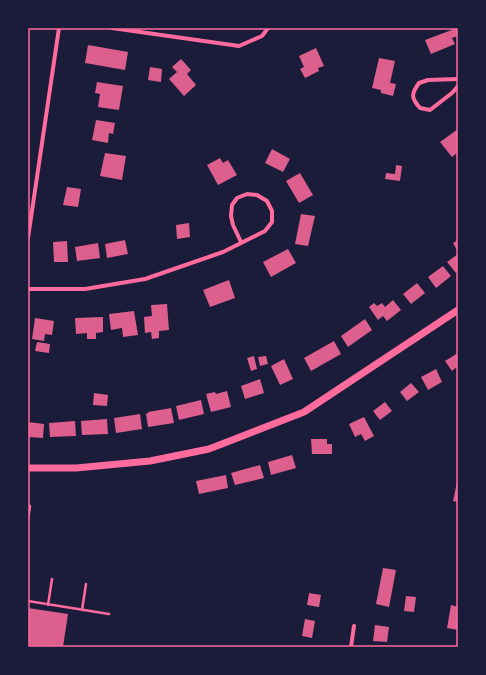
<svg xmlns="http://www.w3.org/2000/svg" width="486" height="675" viewBox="0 0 486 675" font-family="Commissioner,sans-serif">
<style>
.building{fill:#dd5f8e}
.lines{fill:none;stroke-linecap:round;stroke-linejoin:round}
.service{stroke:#ff6b9d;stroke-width:2.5}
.minor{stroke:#ff6b9d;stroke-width:4}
.tertiary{stroke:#ff6b9d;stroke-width:7}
.neatline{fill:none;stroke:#ff6b9d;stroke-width:1.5}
</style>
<rect width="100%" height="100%" fill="#1b1b3a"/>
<!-- building -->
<path class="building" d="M 457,28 L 458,32 L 458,36 L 452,38 L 455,44 L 431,54 L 425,40 Z
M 88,45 L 128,52 L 125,70 L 85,63 Z
M 316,48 L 324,66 L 318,68 L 319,71 L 305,78 L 300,69 L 304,67 L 299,56 Z
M 379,58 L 395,61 L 390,83 L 396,84 L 393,96 L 381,93 L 381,90 L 372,88 Z
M 181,59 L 191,70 L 187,74 L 196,85 L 184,96 L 169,79 L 177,72 L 172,67 Z
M 150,67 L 162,69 L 161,82 L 148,80 Z
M 97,82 L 123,86 L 119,110 L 98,107 L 100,94 L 95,93 Z
M 96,120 L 115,123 L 113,134 L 109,133 L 108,143 L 92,140 Z
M 458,129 L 458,152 L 452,157 L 440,142 Z
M 272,149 L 290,159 L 283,172 L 265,163 Z
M 105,153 L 126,156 L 122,180 L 100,176 Z
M 220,158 L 223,163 L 228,160 L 237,175 L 218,185 L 207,165 Z
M 396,165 L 402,166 L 400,181 L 385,179 L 386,173 L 395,174 Z
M 300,173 L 313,195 L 299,203 L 286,181 Z
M 67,187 L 81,189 L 78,207 L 63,205 Z
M 301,214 L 315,216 L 308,246 L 295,244 Z
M 189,223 L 190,237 L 177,239 L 176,225 Z
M 125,240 L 128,254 L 107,258 L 105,244 Z
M 458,240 L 458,252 L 453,243 Z
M 67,241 L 68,262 L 54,262 L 53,242 Z
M 98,243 L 100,258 L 77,261 L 75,247 Z
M 288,249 L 296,263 L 271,277 L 263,262 Z
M 458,254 L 458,271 L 456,273 L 447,262 Z
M 443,266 L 451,276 L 436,288 L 428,277 Z
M 229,280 L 235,298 L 210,307 L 203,290 Z
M 417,283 L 425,293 L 411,304 L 403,294 Z
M 393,300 L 401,310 L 387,321 L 383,316 L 378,320 L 369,307 L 374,303 L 377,306 L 382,303 L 385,307 Z
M 167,304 L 169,330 L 159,331 L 159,338 L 152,339 L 151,332 L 145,333 L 144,317 L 152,316 L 151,305 Z
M 134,311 L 138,335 L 123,337 L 122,328 L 111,330 L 109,314 Z
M 103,317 L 103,332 L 96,333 L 96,339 L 87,339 L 87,333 L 76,334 L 75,318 Z
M 35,318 L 54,321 L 52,335 L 45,334 L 44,341 L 32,339 Z
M 365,319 L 372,330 L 348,347 L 341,336 Z
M 334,341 L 341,354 L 311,371 L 304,358 Z
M 37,342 L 50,344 L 49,353 L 35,351 Z
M 458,353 L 458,366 L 452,371 L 445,361 Z
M 254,356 L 257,369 L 251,371 L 247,358 Z
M 266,356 L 268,364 L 260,366 L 258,357 Z
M 284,359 L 293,379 L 280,385 L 271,366 Z
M 436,369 L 442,382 L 428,390 L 421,377 Z
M 260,379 L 264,393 L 245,399 L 241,386 Z
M 411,383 L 419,392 L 407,401 L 400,392 Z
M 227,391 L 231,407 L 211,412 L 206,394 L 215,392 L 216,394 Z
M 94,393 L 108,395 L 107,406 L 93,405 Z
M 201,400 L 204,414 L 179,420 L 176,406 Z
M 385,402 L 392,411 L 380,420 L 373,411 Z
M 171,408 L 174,423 L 148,427 L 146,414 L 148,413 L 148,412 Z
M 140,414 L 142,429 L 116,433 L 114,418 Z
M 364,417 L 374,436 L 365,441 L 361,434 L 355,437 L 349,424 Z
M 107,419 L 108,434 L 82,435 L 81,421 Z
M 75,421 L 76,436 L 50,437 L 49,423 Z
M 28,422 L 44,424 L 43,438 L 28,437 Z
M 311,439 L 327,439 L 327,444 L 332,444 L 332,454 L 312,454 Z
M 292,455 L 296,468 L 271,475 L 268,462 Z
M 260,465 L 264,478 L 235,485 L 231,473 Z
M 226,475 L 228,488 L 199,494 L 196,481 Z
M 457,482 L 458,482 L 458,502 L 453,501 Z
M 383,568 L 396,570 L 389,607 L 376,604 Z
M 309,593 L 321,595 L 319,607 L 307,605 Z
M 406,596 L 416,597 L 414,612 L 404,611 Z
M 451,605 L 458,607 L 458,630 L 447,628 Z
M 28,608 L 68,614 L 63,647 L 28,647 Z
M 305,619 L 315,621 L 312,638 L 302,636 Z
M 375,625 L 389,627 L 387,642 L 373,641 Z"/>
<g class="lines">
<!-- service -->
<path class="service" d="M 28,506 L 30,506 L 28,520
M 28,601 L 109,614
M 48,605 L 52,579
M 82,610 L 86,584"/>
<!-- minor -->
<path class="minor" d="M 112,28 L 239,46 L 262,36 L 268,28
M 458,79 L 428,80 L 419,83 C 411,94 411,98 420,108 L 430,110 L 452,93 L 458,86
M 28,238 L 59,28
M 28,289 L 85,289 L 145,279 L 223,252 L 265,231 L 272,222 L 272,211 L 267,201 L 257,195 L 247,194 L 237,198 L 232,205 L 231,216 L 233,225 L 241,242
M 351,647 L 354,626"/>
<!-- tertiary -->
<path class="tertiary" d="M 28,468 L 76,468 L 150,461 L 209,449 L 304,412 L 458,310"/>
</g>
<!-- border -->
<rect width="486" height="675" fill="none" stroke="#1b1b3a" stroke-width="58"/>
<rect x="29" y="29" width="428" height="617" class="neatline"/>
</svg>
